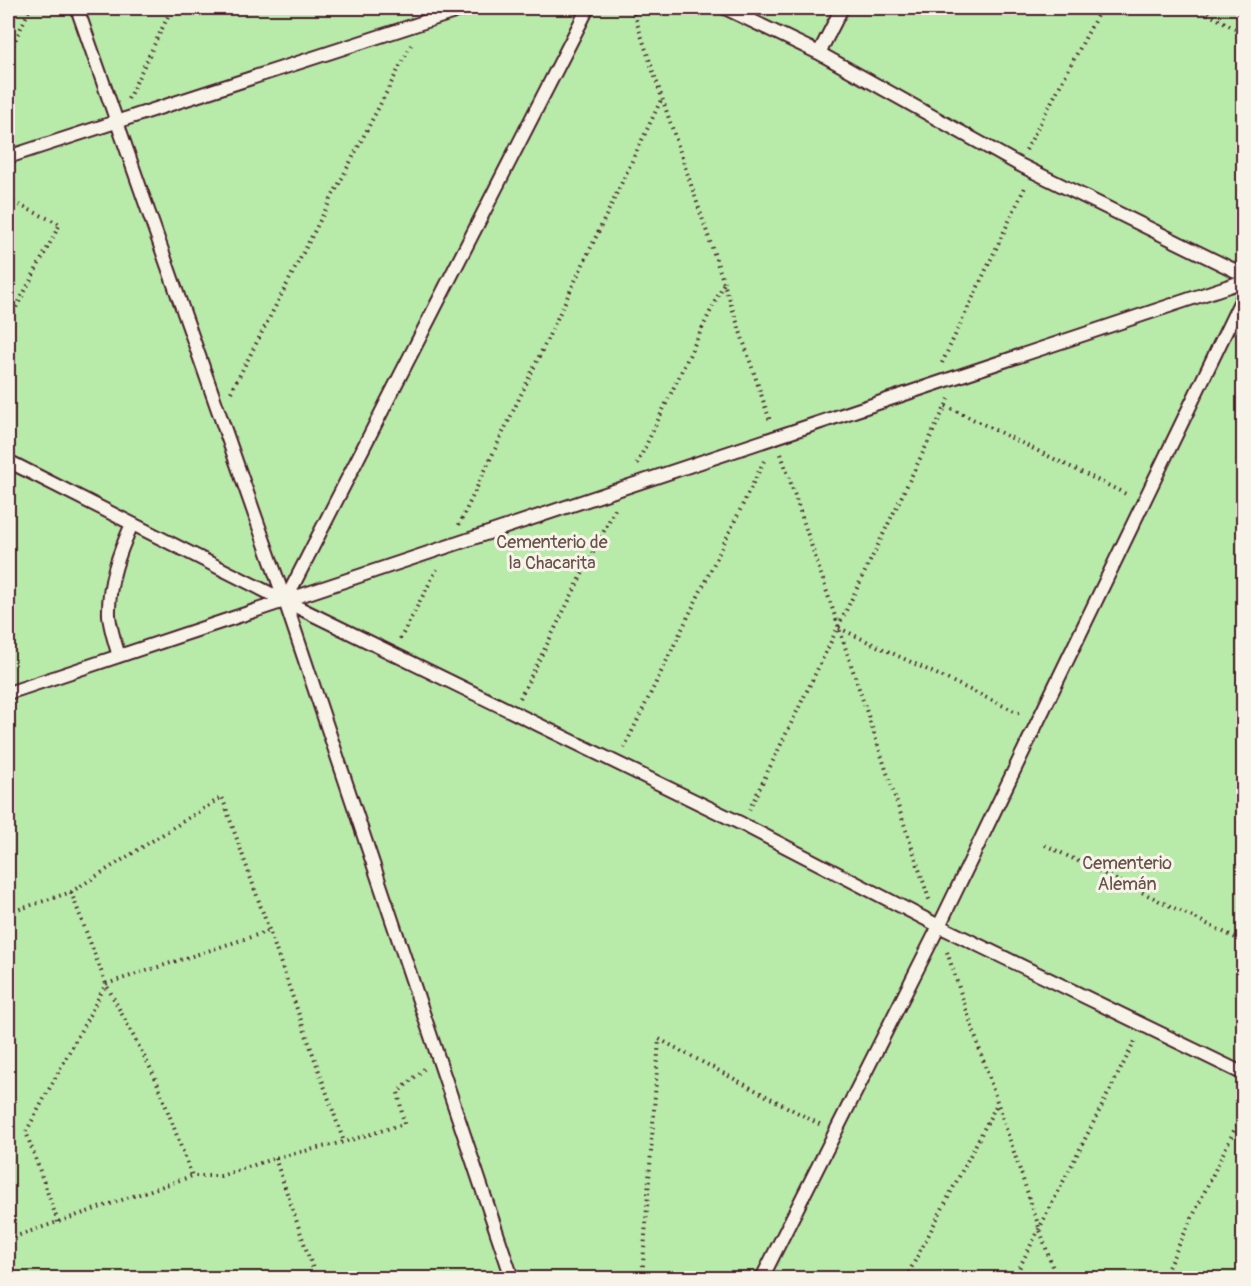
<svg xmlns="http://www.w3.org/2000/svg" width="1251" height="1286" viewBox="0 0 1251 1286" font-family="Pangolin,sans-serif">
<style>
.green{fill:#b8eaaa;stroke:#81846a;stroke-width:1.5}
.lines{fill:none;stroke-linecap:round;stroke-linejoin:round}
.lane-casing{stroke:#4a1f2b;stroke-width:16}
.path{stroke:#4a1f2b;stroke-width:4;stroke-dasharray:1.5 4.5;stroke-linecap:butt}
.lane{stroke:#f7f3e8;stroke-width:12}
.labels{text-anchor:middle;stroke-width:6;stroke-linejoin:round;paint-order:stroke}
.park-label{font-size:18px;fill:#66524b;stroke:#f7f3e8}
</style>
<rect width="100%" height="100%" fill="#f7f3e8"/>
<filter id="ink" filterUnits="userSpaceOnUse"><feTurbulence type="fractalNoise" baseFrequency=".0167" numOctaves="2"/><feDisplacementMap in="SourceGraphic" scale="12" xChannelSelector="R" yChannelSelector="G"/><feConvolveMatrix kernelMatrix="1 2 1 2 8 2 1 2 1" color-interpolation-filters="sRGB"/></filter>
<g filter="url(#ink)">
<!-- green -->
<path class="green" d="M 8,8 L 1243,8 L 1243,1278 L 8,1278 Z"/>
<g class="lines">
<!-- lane casing -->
<g class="lane-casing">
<path id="lane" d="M 77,8 L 285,601 L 512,1278
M 725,8 L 819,53 L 1018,164 L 1244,275
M 819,53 L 842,8
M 8,157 L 467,8
M 8,461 L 285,601 L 742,824 L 939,926 L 1244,1074
M 285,601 L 588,8
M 119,656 C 115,643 110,628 109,615 C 108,582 119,553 132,524
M 8,693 L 1244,281
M 762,1278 L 939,926 L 1244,294"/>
</g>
<!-- path -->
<path class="path" d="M 632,8 L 770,421
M 1197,8 L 1244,33
M 8,56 L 30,8
M 128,99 L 172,8
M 1026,150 L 1101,8
M 8,200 L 60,224 L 8,323
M 942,363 L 1026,185
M 231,392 L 411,45
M 946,406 L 1128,495
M 781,454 L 930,902
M 637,464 L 724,283
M 459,525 L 662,98
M 839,628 L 1023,715
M 400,639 L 437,569
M 520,698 L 615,509
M 624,748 L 764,461
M 749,810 L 949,399
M 1045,845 L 1244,942
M 71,892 L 106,984 L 155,1077 L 192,1176
M 8,913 L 71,892 L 222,797 L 344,1142
M 947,952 L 1056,1278
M 275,1158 L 316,1278
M 58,1222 L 26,1132 L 106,984 L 269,931
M 8,1239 L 192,1176 L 221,1176 L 275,1158 L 344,1142 L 404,1124 L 398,1092 L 424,1069
M 642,1278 L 659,1039 L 821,1125
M 906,1278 L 997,1104
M 1014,1278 L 1135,1041
M 1163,1278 L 1244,1110"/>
<!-- lane -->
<use href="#lane" class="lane"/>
</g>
</g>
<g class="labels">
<!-- park labels -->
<g class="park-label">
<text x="552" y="548">Cementerio de<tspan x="552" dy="21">la Chacarita</tspan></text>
<text x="1127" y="869">Cementerio<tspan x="1127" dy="21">Alemán</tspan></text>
</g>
</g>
<!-- margin -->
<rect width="1251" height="1286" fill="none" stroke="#f7f3e8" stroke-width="30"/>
<rect x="15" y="15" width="1221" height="1256" fill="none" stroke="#4a1f2b" stroke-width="2" filter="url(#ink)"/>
</svg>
